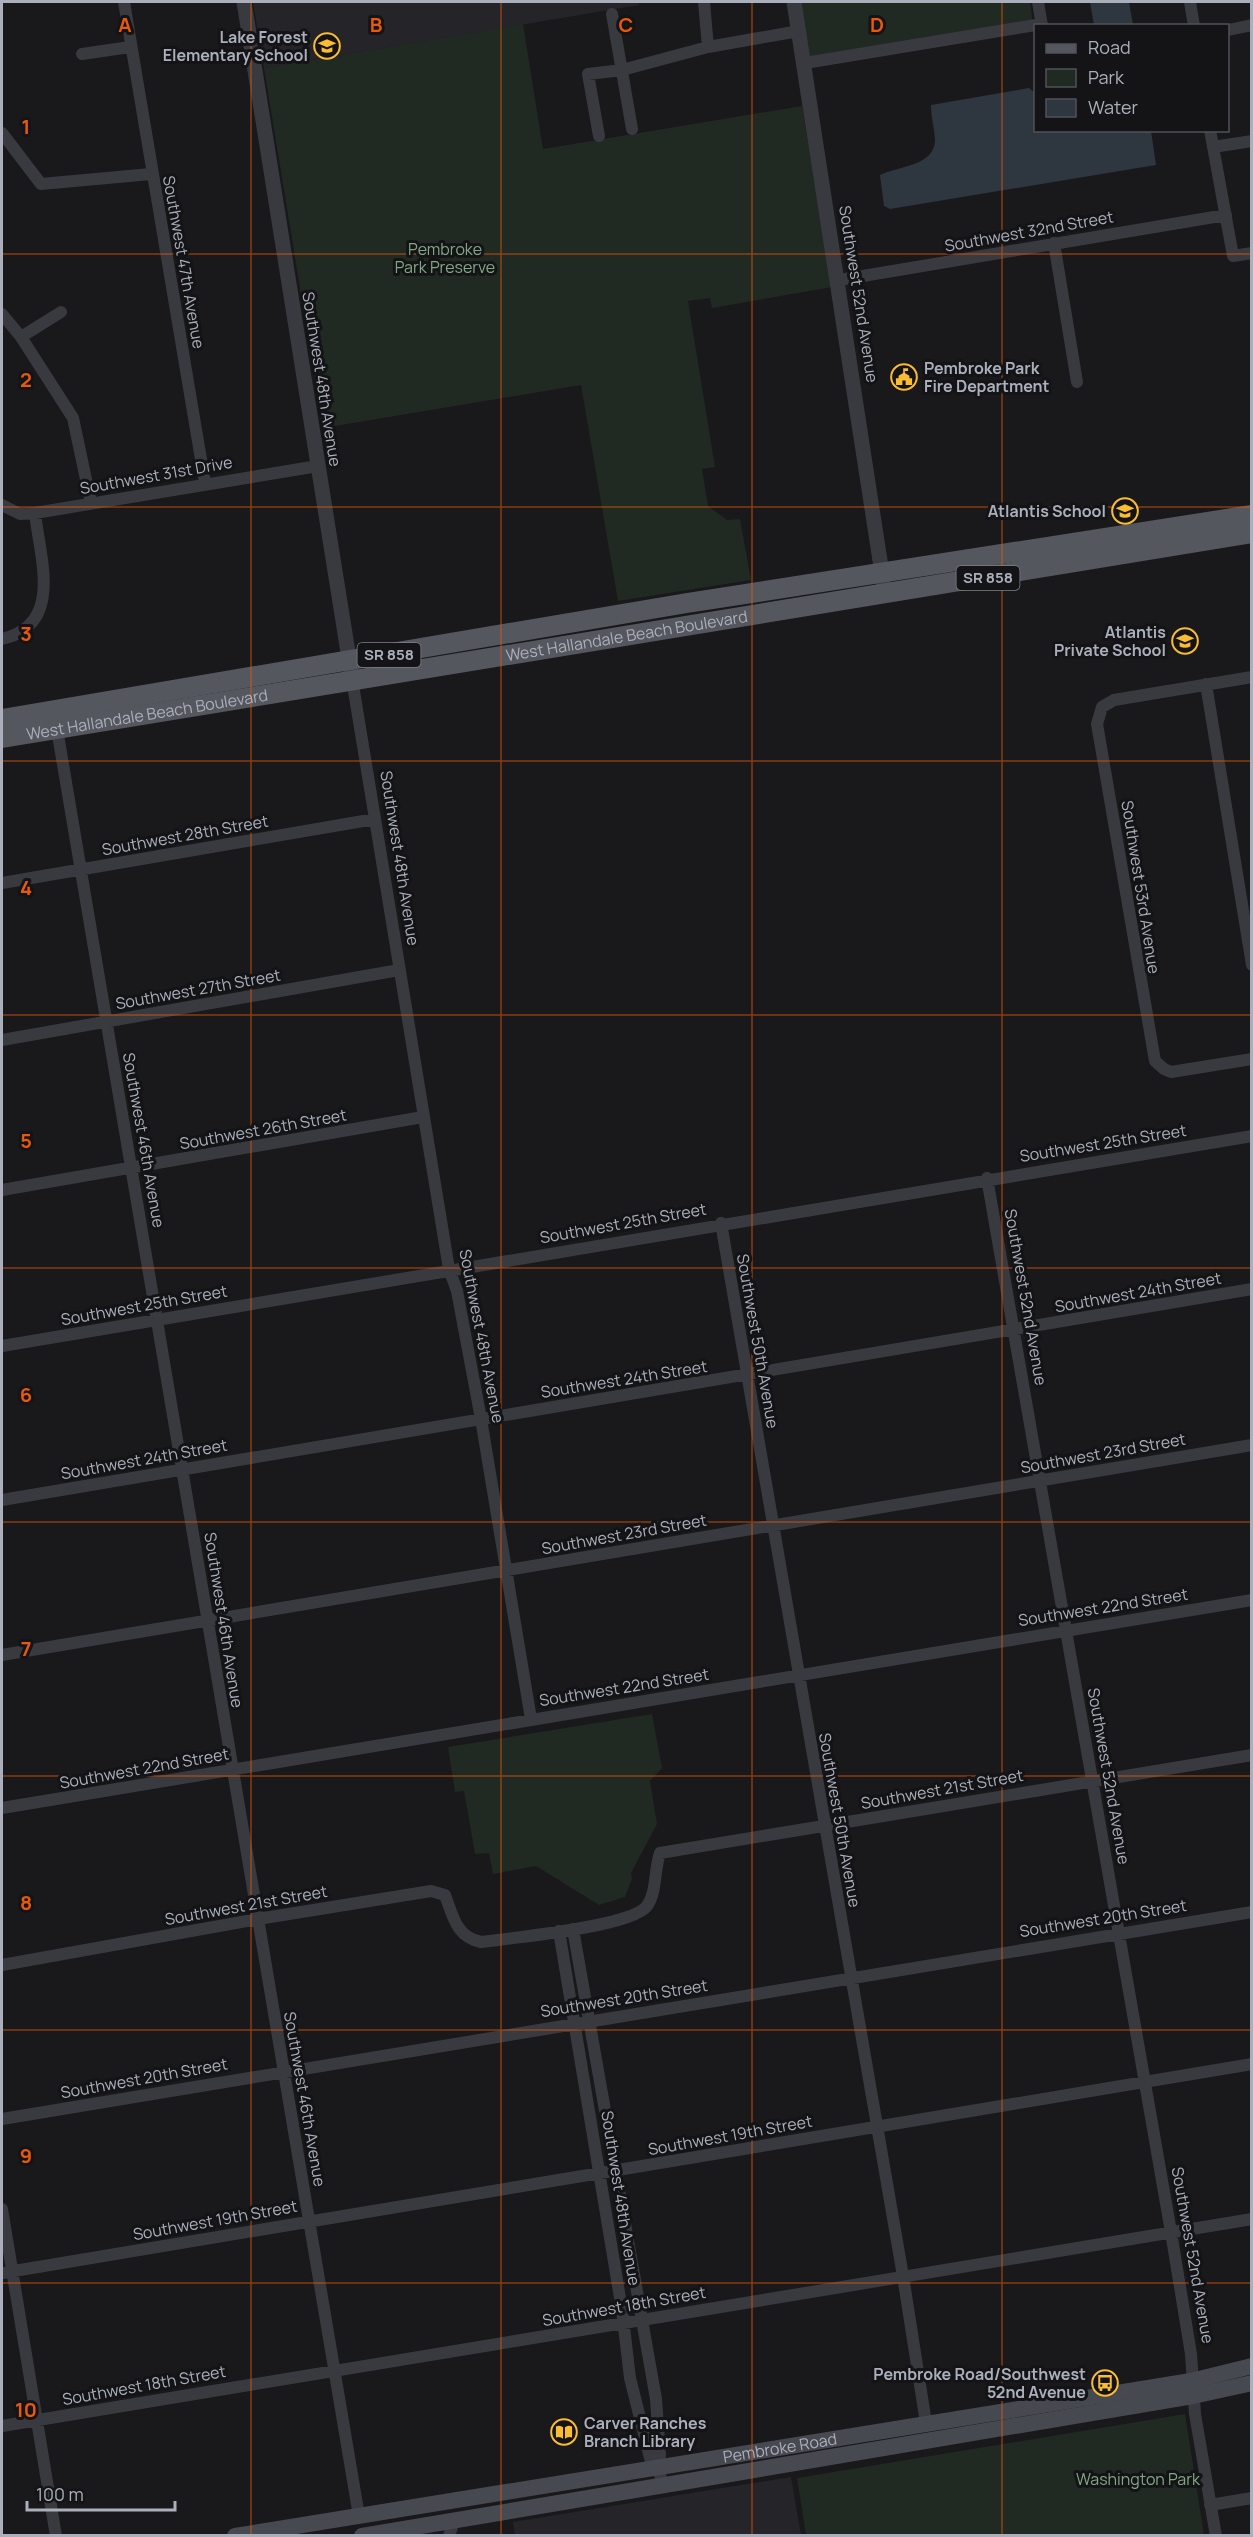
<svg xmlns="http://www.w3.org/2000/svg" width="1253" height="2537" viewBox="0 0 1253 2537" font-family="Manrope,sans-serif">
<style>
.built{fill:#252428}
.green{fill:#202922}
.water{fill:#2e3740}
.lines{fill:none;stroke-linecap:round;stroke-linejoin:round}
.minor{stroke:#393a40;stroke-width:12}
.tertiary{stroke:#393a40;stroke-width:15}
.secondary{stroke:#474950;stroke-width:16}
.primary{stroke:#55575f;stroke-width:20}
.grid{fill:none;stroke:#e8590c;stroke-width:1.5;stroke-opacity:0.55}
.labels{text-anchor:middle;stroke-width:6;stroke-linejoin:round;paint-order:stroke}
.shield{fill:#141416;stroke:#7d808a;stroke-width:1.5}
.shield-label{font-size:15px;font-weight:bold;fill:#aaafbb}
.poi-label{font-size:16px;font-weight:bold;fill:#aaafbb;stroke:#141416;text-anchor:end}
.street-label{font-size:16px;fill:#aaafbb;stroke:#141416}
.park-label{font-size:16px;fill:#81a784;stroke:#141416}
.grid-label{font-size:20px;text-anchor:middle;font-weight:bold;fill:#e8590c;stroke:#141416;stroke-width:6;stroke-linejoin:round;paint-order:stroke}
</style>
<rect width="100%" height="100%" fill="#19191b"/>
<!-- built -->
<path class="built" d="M 253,2 L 638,2 L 639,5 L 264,68 Z
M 791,2477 L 801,2535 L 515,2535 L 513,2522 Z"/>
<!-- green -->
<path class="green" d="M 798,2 L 1030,2 L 1033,24 L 808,62 Z
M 523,24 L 543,149 L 802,106 L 832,287 L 712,308 L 710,298 L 688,301 L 715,467 L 702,469 L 708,506 L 727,520 L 740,519 L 751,580 L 618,601 L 581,385 L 323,428 L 264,68 Z
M 652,1714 L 662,1768 L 650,1781 L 657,1824 L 631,1873 L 632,1879 L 625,1897 L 599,1905 L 536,1866 L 493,1874 L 489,1853 L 475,1854 L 464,1791 L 455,1792 L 448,1747 Z
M 1185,2414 L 1204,2535 L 806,2535 L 797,2478 Z"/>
<!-- water -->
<path class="water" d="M 1090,2 L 1129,2 L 1133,25 L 1094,25 Z
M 1029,88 L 1035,93 L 1036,130 L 1151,131 L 1156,165 L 890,209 L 884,206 L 880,175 C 898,166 936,166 935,139 C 934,127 931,116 931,105 Z"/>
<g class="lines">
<!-- minor -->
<path class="minor" d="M 124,2 L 205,483
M 704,2 L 708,47
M 1038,2 L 1042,26
M 1190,2 L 1194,26
M 612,14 L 632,129
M 1228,30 L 1252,25
M 82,54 L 130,47
M 805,63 L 1042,24
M 1210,130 L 1233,256 L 1252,253
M 2,133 L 41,184 L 151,174
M 599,136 L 588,74 L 622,70 L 708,47 L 799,31
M 1213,147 L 1252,141
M 1054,243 L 1077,382
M 839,280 L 1226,215
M 2,314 L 21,337 L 73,418 L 91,503
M 21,337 L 61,312
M 2,505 L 20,514 L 35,513 L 318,466
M 2,639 C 64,625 40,559 35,513
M 1252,677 L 1114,700 L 1102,707 L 1097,724 L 1155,1061 L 1164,1069 L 1171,1072 L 1252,1059
M 352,679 L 449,1269 L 457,1291 L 481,1419 L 531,1719
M 1206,684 L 1252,965
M 57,729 L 359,2516
M 2,883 L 375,819
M 2,1040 L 399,970
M 987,1178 L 1171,2232 L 1191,2354 L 1195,2414 L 1216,2536
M 2,1190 L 423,1117
M 721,1223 L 903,2276 L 926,2423
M 2,1346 L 1252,1136
M 2,1500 L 1252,1289
M 2,1655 L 1252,1445
M 2,1808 L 1252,1600
M 573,1929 L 656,2399 L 660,2455 L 658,2468
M 559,1931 L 622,2310 L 630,2378 L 650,2458 L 658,2468 L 663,2485
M 2,1965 L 258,1919 L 431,1891 L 445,1895 C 453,1916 456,1937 481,1942 C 511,1938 631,1927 647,1906 C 657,1892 654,1870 660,1853 L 1252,1755
M 2,2119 L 1252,1912
M 2,2209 L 56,2536
M 2,2273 L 1252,2064
M 2,2426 L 1252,2219
M 1210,2505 L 1252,2498
M 449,2536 L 454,2521"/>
<!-- tertiary -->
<path class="tertiary" d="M 244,2 L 351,671
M 794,2 L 885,593"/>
<!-- secondary -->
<g class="secondary">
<path id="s1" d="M 235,2536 L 1191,2381 L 1252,2366"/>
<path d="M 362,2536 L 1193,2396 L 1252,2383"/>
</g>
<!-- primary -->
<g class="primary">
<path d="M 2,719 L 687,603 L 1252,515"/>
<path id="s2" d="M 2,738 L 1252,533"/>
</g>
</g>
<!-- grid -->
<path class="grid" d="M 251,2 L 251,2536M 501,2 L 501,2536M 752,2 L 752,2536M 1002,2 L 1002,2536M 2,254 L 1252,254M 2,507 L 1252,507M 2,761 L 1252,761M 2,1015 L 1252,1015M 2,1268 L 1252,1268M 2,1522 L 1252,1522M 2,1776 L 1252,1776M 2,2030 L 1252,2030M 2,2283 L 1252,2283"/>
<!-- icons -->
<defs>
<g id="school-ring" transform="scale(1.35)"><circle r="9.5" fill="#141416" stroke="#fabc32" stroke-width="1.5"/><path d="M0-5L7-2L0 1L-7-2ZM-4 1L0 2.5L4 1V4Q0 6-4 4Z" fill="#fabc32"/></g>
<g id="civic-ring" transform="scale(1.35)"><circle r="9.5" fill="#141416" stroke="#fabc32" stroke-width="1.5"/><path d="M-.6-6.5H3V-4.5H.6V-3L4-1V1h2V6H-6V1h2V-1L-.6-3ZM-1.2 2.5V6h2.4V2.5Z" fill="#fabc32"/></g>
<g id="bus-ring" transform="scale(1.35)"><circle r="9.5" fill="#141416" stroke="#fabc32" stroke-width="1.5"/><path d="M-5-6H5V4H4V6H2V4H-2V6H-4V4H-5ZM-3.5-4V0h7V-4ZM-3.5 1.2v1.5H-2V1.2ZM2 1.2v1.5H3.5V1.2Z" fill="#fabc32"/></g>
<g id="library-ring" transform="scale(1.35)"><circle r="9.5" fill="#141416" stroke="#fabc32" stroke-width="1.5"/><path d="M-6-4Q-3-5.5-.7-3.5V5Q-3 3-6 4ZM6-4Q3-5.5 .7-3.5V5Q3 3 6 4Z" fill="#fabc32"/></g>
</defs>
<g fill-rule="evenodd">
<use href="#school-ring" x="327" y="46"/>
<use href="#civic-ring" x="904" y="377"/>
<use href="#school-ring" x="1125" y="511"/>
<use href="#school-ring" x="1185" y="641"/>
<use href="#bus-ring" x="1105" y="2383"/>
<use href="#library-ring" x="564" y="2432"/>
</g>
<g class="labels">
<!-- shield labels -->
<g class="shield">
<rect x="956.5" y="566" width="63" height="24" rx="4.5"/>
<rect x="357.5" y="643" width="63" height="24" rx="4.5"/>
</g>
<g class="shield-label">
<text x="988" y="583">SR 858</text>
<text x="389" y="660">SR 858</text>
</g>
<!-- poi labels -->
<g class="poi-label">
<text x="308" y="43">Lake Forest<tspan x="308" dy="18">Elementary School</tspan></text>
<text x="924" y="374" text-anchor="start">Pembroke Park<tspan x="924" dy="18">Fire Department</tspan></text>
<text x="1106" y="517">Atlantis School</text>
<text x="1166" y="638">Atlantis<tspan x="1166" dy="18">Private School</tspan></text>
<text x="1086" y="2380">Pembroke Road/Southwest<tspan x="1086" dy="18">52nd Avenue</tspan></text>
<text x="584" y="2429" text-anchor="start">Carver Ranches<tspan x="584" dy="18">Branch Library</tspan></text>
</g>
<!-- street labels -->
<g class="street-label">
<text transform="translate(1029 231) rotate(-10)" y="6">Southwest 32nd Street</text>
<text transform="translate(184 262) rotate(80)" y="6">Southwest 47th Avenue</text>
<text transform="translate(859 294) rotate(81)" y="6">Southwest 52nd Avenue</text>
<text transform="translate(322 379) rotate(81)" y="6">Southwest 48th Avenue</text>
<text transform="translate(156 475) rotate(-10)" y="6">Southwest 31st Drive</text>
<text dy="6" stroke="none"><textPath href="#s2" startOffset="633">West Hallandale Beach Boulevard</textPath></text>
<text dy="6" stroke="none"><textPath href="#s2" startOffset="147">West Hallandale Beach Boulevard</textPath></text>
<text transform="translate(185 835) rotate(-10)" y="6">Southwest 28th Street</text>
<text transform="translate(400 858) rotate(81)" y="6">Southwest 48th Avenue</text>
<text transform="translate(1141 887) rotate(81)" y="6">Southwest 53rd Avenue</text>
<text transform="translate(198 989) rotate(-10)" y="6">Southwest 27th Street</text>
<text transform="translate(263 1129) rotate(-10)" y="6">Southwest 26th Street</text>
<text transform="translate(144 1140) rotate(80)" y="6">Southwest 46th Avenue</text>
<text transform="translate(1103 1143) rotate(-9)" y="6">Southwest 25th Street</text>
<text transform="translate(623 1223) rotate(-10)" y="6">Southwest 25th Street</text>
<text transform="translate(1138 1292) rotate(-10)" y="6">Southwest 24th Street</text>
<text transform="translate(1026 1297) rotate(80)" y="6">Southwest 52nd Avenue</text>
<text transform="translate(144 1305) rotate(-10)" y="6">Southwest 25th Street</text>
<text transform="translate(482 1336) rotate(79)" y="6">Southwest 48th Avenue</text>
<text transform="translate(758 1341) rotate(80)" y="6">Southwest 50th Avenue</text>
<text transform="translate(624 1379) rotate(-9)" y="6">Southwest 24th Street</text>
<text transform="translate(1103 1453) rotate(-10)" y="6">Southwest 23rd Street</text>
<text transform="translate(144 1459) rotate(-10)" y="6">Southwest 24th Street</text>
<text transform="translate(624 1534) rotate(-10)" y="6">Southwest 23rd Street</text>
<text transform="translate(1103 1607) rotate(-9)" y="6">Southwest 22nd Street</text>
<text transform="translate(224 1620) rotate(81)" y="6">Southwest 46th Avenue</text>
<text transform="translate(624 1687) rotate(-9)" y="6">Southwest 22nd Street</text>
<text transform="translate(144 1768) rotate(-10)" y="6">Southwest 22nd Street</text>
<text transform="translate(1109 1776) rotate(80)" y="6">Southwest 52nd Avenue</text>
<text transform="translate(942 1789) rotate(-10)" y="6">Southwest 21st Street</text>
<text transform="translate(840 1820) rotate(80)" y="6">Southwest 50th Avenue</text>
<text transform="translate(246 1905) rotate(-10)" y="6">Southwest 21st Street</text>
<text transform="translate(1103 1918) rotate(-9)" y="6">Southwest 20th Street</text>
<text transform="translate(624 1998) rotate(-9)" y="6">Southwest 20th Street</text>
<text transform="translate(144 2078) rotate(-10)" y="6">Southwest 20th Street</text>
<text transform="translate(305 2099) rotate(80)" y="6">Southwest 46th Avenue</text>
<text transform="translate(730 2135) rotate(-10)" y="6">Southwest 19th Street</text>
<text transform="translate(621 2198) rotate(81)" y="6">Southwest 48th Avenue</text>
<text transform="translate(215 2220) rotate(-10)" y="6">Southwest 19th Street</text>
<text transform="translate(1193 2255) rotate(80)" y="6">Southwest 52nd Avenue</text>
<text transform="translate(624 2306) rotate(-10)" y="6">Southwest 18th Street</text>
<text transform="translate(144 2385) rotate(-10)" y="6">Southwest 18th Street</text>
<text dy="6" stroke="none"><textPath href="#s1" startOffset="552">Pembroke Road</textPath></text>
</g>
<!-- park labels -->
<g class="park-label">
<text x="445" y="255">Pembroke<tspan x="445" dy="18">Park Preserve</tspan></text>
<text x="1138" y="2485">Washington Park</text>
</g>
</g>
<g class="grid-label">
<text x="125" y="32">A</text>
<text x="376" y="32">B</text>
<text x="626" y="32">C</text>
<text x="877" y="32">D</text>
<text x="26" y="134">1</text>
<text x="26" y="387">2</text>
<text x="26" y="641">3</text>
<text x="26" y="895">4</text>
<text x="26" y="1148">5</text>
<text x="26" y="1402">6</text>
<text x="26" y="1656">7</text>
<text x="26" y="1910">8</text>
<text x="26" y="2163">9</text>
<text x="26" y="2417">10</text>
</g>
<!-- border -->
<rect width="1253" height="2537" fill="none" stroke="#aaafbb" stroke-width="6"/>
<!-- legend -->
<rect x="1034" y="24" width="195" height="108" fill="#141416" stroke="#505258" stroke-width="1.5"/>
<rect x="1046" y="44" width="30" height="9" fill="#55575f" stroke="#505258" stroke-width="1.5"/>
<text x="1088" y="54" font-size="18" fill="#aaafbb">Road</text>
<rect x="1046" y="69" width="30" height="18" fill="#202922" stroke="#505258" stroke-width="1.5"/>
<text x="1088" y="84" font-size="18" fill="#aaafbb">Park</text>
<rect x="1046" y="99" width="30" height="18" fill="#2e3740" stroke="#505258" stroke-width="1.5"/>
<text x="1088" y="114" font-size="18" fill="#aaafbb">Water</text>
<!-- scale -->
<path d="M27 2501v9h148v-9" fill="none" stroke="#aaafbb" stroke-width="3"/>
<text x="36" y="2501" font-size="18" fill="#aaafbb" stroke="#141416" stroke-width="4.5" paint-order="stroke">100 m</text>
</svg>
